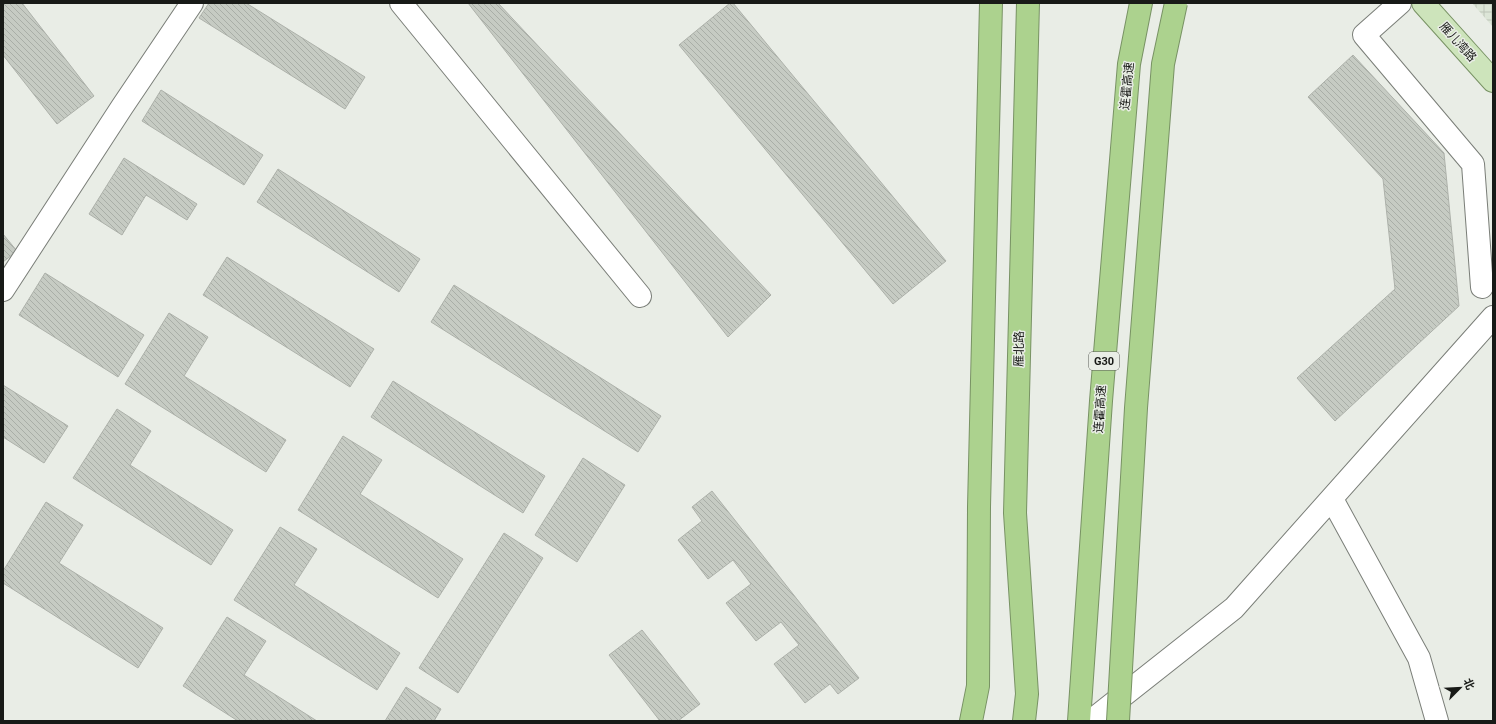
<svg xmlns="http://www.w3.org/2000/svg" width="1496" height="724" viewBox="0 0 1496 724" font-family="Roboto,'Noto Sans SC',sans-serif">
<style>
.industrial{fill:url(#industrial-grid)}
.building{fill:url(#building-back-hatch);stroke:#adb1aa}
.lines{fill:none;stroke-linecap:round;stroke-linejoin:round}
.minor-casing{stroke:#7a7e78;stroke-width:24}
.major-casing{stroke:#789264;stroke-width:24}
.highway-casing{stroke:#789264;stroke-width:24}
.minor{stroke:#fff;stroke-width:22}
.major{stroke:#cde4bb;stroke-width:22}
.highway{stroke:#acd28e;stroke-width:22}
.highway-bridge-casing{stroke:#789264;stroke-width:24;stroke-linecap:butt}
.highway-bridge{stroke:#acd28e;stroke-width:22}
.labels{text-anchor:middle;stroke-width:3;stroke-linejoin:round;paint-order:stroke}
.shield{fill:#e9ede6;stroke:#575955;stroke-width:1}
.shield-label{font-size:11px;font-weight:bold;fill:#181a17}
.street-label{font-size:12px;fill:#181a17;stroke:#e9ede6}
</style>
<defs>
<pattern id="industrial-grid" width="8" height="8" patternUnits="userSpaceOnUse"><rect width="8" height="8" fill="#dce5d7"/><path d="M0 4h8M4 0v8" fill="none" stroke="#bcc4b8"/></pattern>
<pattern id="building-back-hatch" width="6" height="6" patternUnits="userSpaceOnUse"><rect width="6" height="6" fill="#c6cbc3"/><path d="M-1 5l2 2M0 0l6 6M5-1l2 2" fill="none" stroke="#a9aea7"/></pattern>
</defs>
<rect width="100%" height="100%" fill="#e9ede6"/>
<!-- industrial -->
<path class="industrial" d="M 1472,3 L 1493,3 L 1493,27 Z"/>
<!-- building -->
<path class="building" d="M 3,3 L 22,3 L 94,96 L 57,124 L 3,55 Z
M 209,3 L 246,3 L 365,77 L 345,109 L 199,18 Z
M 468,3 L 498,3 L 771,295 L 728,337 Z
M 730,3 L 733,3 L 946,261 L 893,304 L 679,45 Z
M 1353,55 L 1444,153 L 1459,306 L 1335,421 L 1297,378 L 1395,289 L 1383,179 L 1308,97 Z
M 161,90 L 263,155 L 244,185 L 142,121 Z
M 124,158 L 197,204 L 187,220 L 146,195 L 122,235 L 89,214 Z
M 278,169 L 420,259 L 399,292 L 257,202 Z
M 3,234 L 17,251 L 3,262 Z
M 227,257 L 374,349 L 350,387 L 203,295 Z
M 45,273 L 144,335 L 118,377 L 19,315 Z
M 454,285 L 661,416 L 638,452 L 431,322 Z
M 169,313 L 208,337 L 184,376 L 286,440 L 266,472 L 125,384 Z
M 393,381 L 545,476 L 523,513 L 371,417 Z
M 3,385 L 68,426 L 44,463 L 3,437 Z
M 117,409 L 151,431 L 130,465 L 233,530 L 211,565 L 73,478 Z
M 343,436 L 382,460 L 360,494 L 463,559 L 438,598 L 298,510 Z
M 583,458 L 625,485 L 577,562 L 535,535 Z
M 712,491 L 859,678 L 838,694 L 830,684 L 805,703 L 774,664 L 799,645 L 781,622 L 756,641 L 726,603 L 751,584 L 733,560 L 708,579 L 678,540 L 702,521 L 692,507 Z
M 46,502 L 83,525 L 59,563 L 163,628 L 138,668 L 3,583 L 3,571 Z
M 280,527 L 317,549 L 294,585 L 400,653 L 377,690 L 234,600 Z
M 504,533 L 543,558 L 458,693 L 419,668 Z
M 227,617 L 266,641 L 244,675 L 317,721 L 238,721 L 183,686 Z
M 642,630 L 700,704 L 678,721 L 660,721 L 609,655 Z
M 406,687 L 441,709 L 434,721 L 385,721 Z"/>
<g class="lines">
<!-- minor casing -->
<g class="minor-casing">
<path id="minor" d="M 401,3 L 640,296
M 1400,3 L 1364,35 L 1473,164 L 1482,287
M 3,290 L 122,107 L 192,3
M 1332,499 L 1419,658 L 1437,721
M 1091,721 L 1234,608 L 1493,317"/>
</g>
<!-- major casing -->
<g class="major-casing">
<path id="major" d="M 1423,3 L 1493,81"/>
</g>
<!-- highway casing -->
<g class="highway-casing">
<path id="highway" d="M 971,721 L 978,686 L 979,507 L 991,3
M 1024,721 L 1027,694 L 1015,513 L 1028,3
M 1079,721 L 1101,401 L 1129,64 L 1141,3"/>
</g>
<!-- minor -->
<use href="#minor" class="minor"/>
<!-- major -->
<use href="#major" class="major"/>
<!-- highway -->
<use href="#highway" class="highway"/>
<!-- highway-bridge casing -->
<g class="highway-bridge-casing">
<path id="highway-bridge" d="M 1118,721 L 1136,408 L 1163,64 L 1176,3"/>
</g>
<!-- highway-bridge -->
<use href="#highway-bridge" class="highway-bridge"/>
</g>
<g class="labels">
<!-- shield labels -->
<rect class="shield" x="1089" y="352" width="30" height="18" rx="3"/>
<g class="shield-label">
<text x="1104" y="365">G30</text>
</g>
<!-- street labels -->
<g class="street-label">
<text transform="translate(1458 42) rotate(48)" y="4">雁儿湾路</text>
<text transform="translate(1127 86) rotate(-84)" y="4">连霍高速</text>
<text transform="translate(1019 349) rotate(-89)" y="4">雁北路</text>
<text transform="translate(1100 409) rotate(-86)" y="4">连霍高速</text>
</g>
</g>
<!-- border -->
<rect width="1496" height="724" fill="none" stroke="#181a17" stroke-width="8"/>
<!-- north arrow -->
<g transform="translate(1460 688) rotate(66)" stroke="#e9ede6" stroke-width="3" paint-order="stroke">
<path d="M0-3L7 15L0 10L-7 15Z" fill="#181a17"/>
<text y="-6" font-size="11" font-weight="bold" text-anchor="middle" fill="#181a17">北</text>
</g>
</svg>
